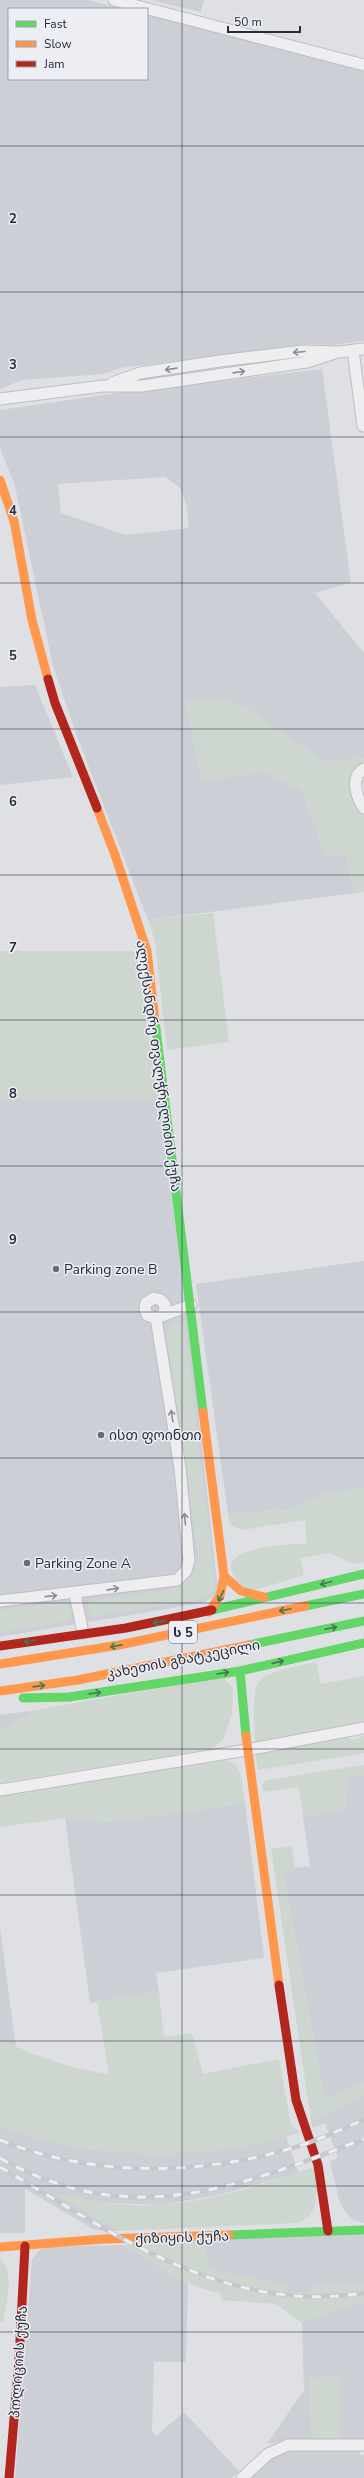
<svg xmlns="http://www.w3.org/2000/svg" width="364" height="2478" viewBox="0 0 364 2478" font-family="'Nunito Sans','Noto Sans Georgian',sans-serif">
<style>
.built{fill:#cdcfd7;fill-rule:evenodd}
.green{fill:#ced7cf}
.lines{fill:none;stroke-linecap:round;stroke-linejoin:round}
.street-casing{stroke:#bdbec2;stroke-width:13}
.street{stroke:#eeeef1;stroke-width:11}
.fast{stroke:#63d668;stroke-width:9}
.slow{stroke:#ff974d;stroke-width:9}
.jam{stroke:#b3261e;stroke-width:9}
.rail-casing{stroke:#c7c8cc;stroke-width:4.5}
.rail{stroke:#eceef4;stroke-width:3;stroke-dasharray:9;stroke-linecap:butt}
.oneway{stroke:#8a8c96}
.oneway2{stroke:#427850}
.grid{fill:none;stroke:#272b3c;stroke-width:1;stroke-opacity:0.55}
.poi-dot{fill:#676a77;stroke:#eceef4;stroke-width:1.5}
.labels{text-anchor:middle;stroke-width:3;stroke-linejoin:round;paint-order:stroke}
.shield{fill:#eceef4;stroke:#626673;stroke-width:1}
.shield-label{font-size:13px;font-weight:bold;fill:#272b3c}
.street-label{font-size:14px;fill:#272b3c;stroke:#eceef4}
.poi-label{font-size:14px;fill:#272b3c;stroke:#eceef4;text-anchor:start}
.grid-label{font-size:13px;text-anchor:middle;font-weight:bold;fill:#272b3c;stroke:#eceef4;stroke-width:3;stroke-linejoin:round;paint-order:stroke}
</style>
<rect width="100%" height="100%" fill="#dfe0e4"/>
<!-- built -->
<path class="built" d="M 0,0 L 88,0 L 123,9 L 9,9 L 9,79 L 147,79 L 147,15 L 364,70 L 364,341 L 332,345 L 307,344 L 120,368 L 104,374 L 22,380 L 0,389 Z
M 150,0 L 204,0 L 201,12 Z
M 322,369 L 351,583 L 315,593 L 364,653 L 364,758 L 324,762 L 244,706 L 224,700 L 185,700 L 202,780 L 264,772 L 301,789 L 326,856 L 346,854 L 355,893 L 148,920 L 78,739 L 53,666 L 15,486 L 0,448 L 0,410 L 124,392 ZM 165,477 L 180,488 L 186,504 L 189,528 L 126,535 L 61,513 L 58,484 Z
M 35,685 L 73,777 L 0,785 L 0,687 Z
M 0,1099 L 159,1099 L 189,1330 L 218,1590 L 214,1597 L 201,1603 L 0,1637 Z
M 364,1261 L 364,1488 L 326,1494 L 290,1510 L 228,1514 L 196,1284 Z
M 36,1710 L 10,1728 L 0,1730 L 0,1715 Z
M 364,1775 L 364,2082 L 325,2101 L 283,1870 L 310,1866 L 303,1816 L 339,1811 L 345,1806 L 347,1778 Z
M 245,1803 L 264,1958 L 156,1973 L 159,1992 L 90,2003 L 65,1818 L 106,1822 Z
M 0,1928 L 16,2047 L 0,2039 Z
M 364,2095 L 364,2223 L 354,2220 L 346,2213 L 339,2200 L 330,2161 L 338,2158 L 325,2123 L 312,2128 L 311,2121 Z
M 0,2125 L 14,2131 L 94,2150 L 208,2152 L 286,2137 L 299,2173 L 214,2196 L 160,2205 L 93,2202 L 63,2194 L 61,2197 L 120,2231 L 95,2230 L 25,2189 L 25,2233 L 0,2233 Z
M 364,2235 L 364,2286 L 311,2286 L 309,2292 L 288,2292 L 285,2285 L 208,2269 L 204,2239 Z
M 123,2245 L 188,2283 L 186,2362 L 154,2362 L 152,2430 L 156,2436 L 184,2412 L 239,2471 L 232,2478 L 15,2478 L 32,2260 L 38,2251 L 47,2247 Z
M 364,2303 L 364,2440 L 287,2440 L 267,2444 L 304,2390 L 302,2323 L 341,2307 Z
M 288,2451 L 360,2451 L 360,2455 L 364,2455 L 364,2478 L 250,2478 L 266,2462 L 277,2454 Z"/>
<!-- green -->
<path class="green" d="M 185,700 L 224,700 L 245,706 L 324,762 L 364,758 L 364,767 L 354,774 L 364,812 L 364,892 L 355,893 L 346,854 L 326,856 L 301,789 L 264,772 L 202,781 Z
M 213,913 L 229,1042 L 167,1050 L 155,941 L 148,920 Z
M 0,951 L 135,951 L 159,1099 L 0,1099 Z
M 173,1323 L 183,1323 L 186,1335 L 215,1586 L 211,1595 L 198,1600 L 93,1616 L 88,1611 L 88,1604 L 91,1599 C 114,1596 170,1595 187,1582 C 195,1576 196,1564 198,1554 L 167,1338 L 167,1329 Z
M 364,1488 L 364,1562 L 353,1564 L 330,1553 L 300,1558 L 304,1575 L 259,1589 L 246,1589 C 197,1547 280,1546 307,1543 L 305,1520 L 242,1530 L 230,1525 L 228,1514 L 290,1510 L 326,1494 Z
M 64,1603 L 72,1610 L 70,1621 L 0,1632 L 0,1610 Z
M 316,1662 L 321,1684 L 364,1676 L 364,1723 L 255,1744 C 253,1675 247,1677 316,1662 Z
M 223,1677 L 233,1688 L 232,1714 L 223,1740 L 211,1749 L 0,1783 L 0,1730 L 10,1728 L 36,1710 Z
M 342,1735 L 352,1740 L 364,1736 L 364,1753 L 258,1770 L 255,1754 Z
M 226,1760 C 244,1765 242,1788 245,1803 L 106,1822 L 65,1818 L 0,1827 L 0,1795 Z
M 364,1765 L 364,1775 L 347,1778 L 345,1806 L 339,1811 L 303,1816 L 299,1787 L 263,1792 L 262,1785 L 266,1780 Z
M 292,1846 L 295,1868 L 283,1870 L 325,2101 L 364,2082 L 364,2095 L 311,2121 L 271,1849 Z
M 159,1992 L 164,2037 L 192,2033 L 203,2074 L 279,2059 L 291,2125 L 300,2132 C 215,2163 83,2161 0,2125 L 0,2039 C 33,2055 73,2070 109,2074 L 97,2001 Z
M 316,2166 C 316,2188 322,2215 297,2223 L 120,2231 L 60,2197 L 63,2194 C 95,2202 127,2207 159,2205 C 207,2202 271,2183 316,2166 Z
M 204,2239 L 208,2269 L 285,2285 L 288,2292 L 309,2292 L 311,2286 L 364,2286 L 364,2303 L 341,2307 L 302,2323 L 276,2304 L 221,2300 L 220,2293 C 185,2287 154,2263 123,2245 Z
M 0,2259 C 16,2273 6,2303 3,2322 L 0,2322 Z
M 341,2376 L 341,2441 L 315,2439 L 311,2435 L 310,2378 Z"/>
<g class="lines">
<!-- street casing -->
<g class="street-casing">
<path id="street" d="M 114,0 L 364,65
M 353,350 L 363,426
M 112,383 L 140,373 L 220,361 L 303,351 L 338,352 L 364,349
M 0,399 L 103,386 L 142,386 L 307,362 L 338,352
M 364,769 C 350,776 356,797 364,808
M 164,1314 L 165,1305 L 161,1300 L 154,1298 L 146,1303 L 145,1309 L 147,1315 L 156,1318 L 191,1305
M 75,1594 L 83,1633
M 0,1601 L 177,1580 L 186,1571 L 189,1560 L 180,1468 L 156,1318
M 0,1790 L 247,1750 L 364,1728
M 242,2478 L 268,2454 L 288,2445 L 364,2445"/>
</g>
<!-- street -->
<use href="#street" class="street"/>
<!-- fast -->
<path class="fast" d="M 155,1021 L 203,1412
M 305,1606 L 364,1594
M 212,1610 L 364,1574
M 249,1645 L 364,1621
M 23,1698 L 69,1697 L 240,1671
M 246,1736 L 240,1671 L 364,1643
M 229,2235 L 364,2230"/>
<!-- slow -->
<path class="slow" d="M 0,480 L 14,521 L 32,620 L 48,679
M 97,808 L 115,855 L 147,951 L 155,1021
M 203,1412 L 224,1576 L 220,1596 L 209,1612
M 224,1576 L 241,1591 L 264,1597
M 0,1664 L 119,1645 L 305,1606
M 0,1691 L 78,1680 L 249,1645
M 246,1736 L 279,1985
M 0,2247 L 104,2239 L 229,2235"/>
<!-- jam -->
<path class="jam" d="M 48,679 L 55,703 L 97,808
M 0,1646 L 126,1628 L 212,1610
M 279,1985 L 296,2100 L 318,2165 L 328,2231
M 9,2478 L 19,2360 L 25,2246"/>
<!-- rail casing -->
<g class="rail-casing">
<path id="rail" d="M 0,2140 C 94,2178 203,2176 299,2146 C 321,2139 343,2128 364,2120
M 0,2158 C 129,2231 237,2188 364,2139
M 0,2167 C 114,2233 224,2315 364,2293"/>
</g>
<!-- rail -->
<use href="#rail" class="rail"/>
</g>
<!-- one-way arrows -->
<defs><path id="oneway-shaft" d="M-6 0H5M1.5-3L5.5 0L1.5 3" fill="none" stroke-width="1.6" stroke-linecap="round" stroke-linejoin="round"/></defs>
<g class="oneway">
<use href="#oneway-shaft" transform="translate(299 352) rotate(175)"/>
<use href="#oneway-shaft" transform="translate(171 369) rotate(172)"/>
<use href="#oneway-shaft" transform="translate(239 372) rotate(-8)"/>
<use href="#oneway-shaft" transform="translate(172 1416) rotate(-99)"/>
<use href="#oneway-shaft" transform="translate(185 1519) rotate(-95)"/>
<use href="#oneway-shaft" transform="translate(113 1589) rotate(-8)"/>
<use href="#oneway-shaft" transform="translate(51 1596) rotate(-6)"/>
</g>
<g class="oneway2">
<use href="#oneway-shaft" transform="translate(326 1583) rotate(165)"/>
<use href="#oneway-shaft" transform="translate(221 1596) rotate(115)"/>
<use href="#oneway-shaft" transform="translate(285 1610) rotate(168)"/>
<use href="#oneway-shaft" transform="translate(159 1622) rotate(169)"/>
<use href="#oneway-shaft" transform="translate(331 1628) rotate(-12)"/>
<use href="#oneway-shaft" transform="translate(30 1641) rotate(171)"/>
<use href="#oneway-shaft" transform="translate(116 1646) rotate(169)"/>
<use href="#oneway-shaft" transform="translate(278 1662) rotate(-13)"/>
<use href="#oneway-shaft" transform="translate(223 1673) rotate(-9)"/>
<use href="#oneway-shaft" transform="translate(39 1686) rotate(-8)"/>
<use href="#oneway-shaft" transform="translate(95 1693) rotate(-9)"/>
</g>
<!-- grid -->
<path class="grid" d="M 182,0 L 182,2478M 0,146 L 364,146M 0,292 L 364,292M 0,437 L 364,437M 0,583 L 364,583M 0,729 L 364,729M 0,875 L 364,875M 0,1020 L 364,1020M 0,1166 L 364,1166M 0,1312 L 364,1312M 0,1458 L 364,1458M 0,1603 L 364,1603M 0,1749 L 364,1749M 0,1895 L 364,1895M 0,2041 L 364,2041M 0,2186 L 364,2186M 0,2332 L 364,2332"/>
<!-- markers -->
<g class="poi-dot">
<circle cx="56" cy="1269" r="4"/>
<circle cx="101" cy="1435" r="4"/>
<circle cx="27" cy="1563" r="4"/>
</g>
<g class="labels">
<!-- shield labels -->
<rect class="shield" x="169" y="1621" width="28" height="22" rx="3"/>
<g class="shield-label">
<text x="183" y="1637">ს 5</text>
</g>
<!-- street labels -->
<g class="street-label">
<text transform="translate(159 1066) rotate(82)" y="5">ალექსანდრე თვალჭრელიძის ქუჩა</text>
<text transform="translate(183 1659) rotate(-11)" y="5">კახეთის გზატკეცილი</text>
<text transform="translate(182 2237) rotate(-2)" y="5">ქიზიყის ქუჩა</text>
<text transform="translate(18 2362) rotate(-86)" y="5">პოლიციის ქუჩა</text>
</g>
<!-- poi labels -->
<g class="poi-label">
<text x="64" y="1274">Parking zone B</text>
<text x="109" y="1440">ისთ ფოინთი</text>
<text x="35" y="1568">Parking Zone A</text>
</g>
</g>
<g class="grid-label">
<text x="13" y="223">2</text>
<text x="13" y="369">3</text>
<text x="13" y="515">4</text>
<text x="13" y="660">5</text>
<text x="13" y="806">6</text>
<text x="13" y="952">7</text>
<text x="13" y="1098">8</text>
<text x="13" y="1244">9</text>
</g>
<!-- legend -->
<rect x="8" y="8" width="140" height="72" fill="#eceef4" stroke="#9da0aa"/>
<rect x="16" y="21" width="20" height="6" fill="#63d668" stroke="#9da0aa"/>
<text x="44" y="28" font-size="12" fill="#272b3c">Fast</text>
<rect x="16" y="41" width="20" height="6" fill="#ff974d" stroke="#9da0aa"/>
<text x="44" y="48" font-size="12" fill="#272b3c">Slow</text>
<rect x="16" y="61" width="20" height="6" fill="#b3261e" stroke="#9da0aa"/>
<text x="44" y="68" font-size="12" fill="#272b3c">Jam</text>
<!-- scale -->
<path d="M228 26v6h72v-6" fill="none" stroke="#272b3c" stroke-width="2"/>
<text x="234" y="26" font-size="12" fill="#272b3c" stroke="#eceef4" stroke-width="3" paint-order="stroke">50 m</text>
</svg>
